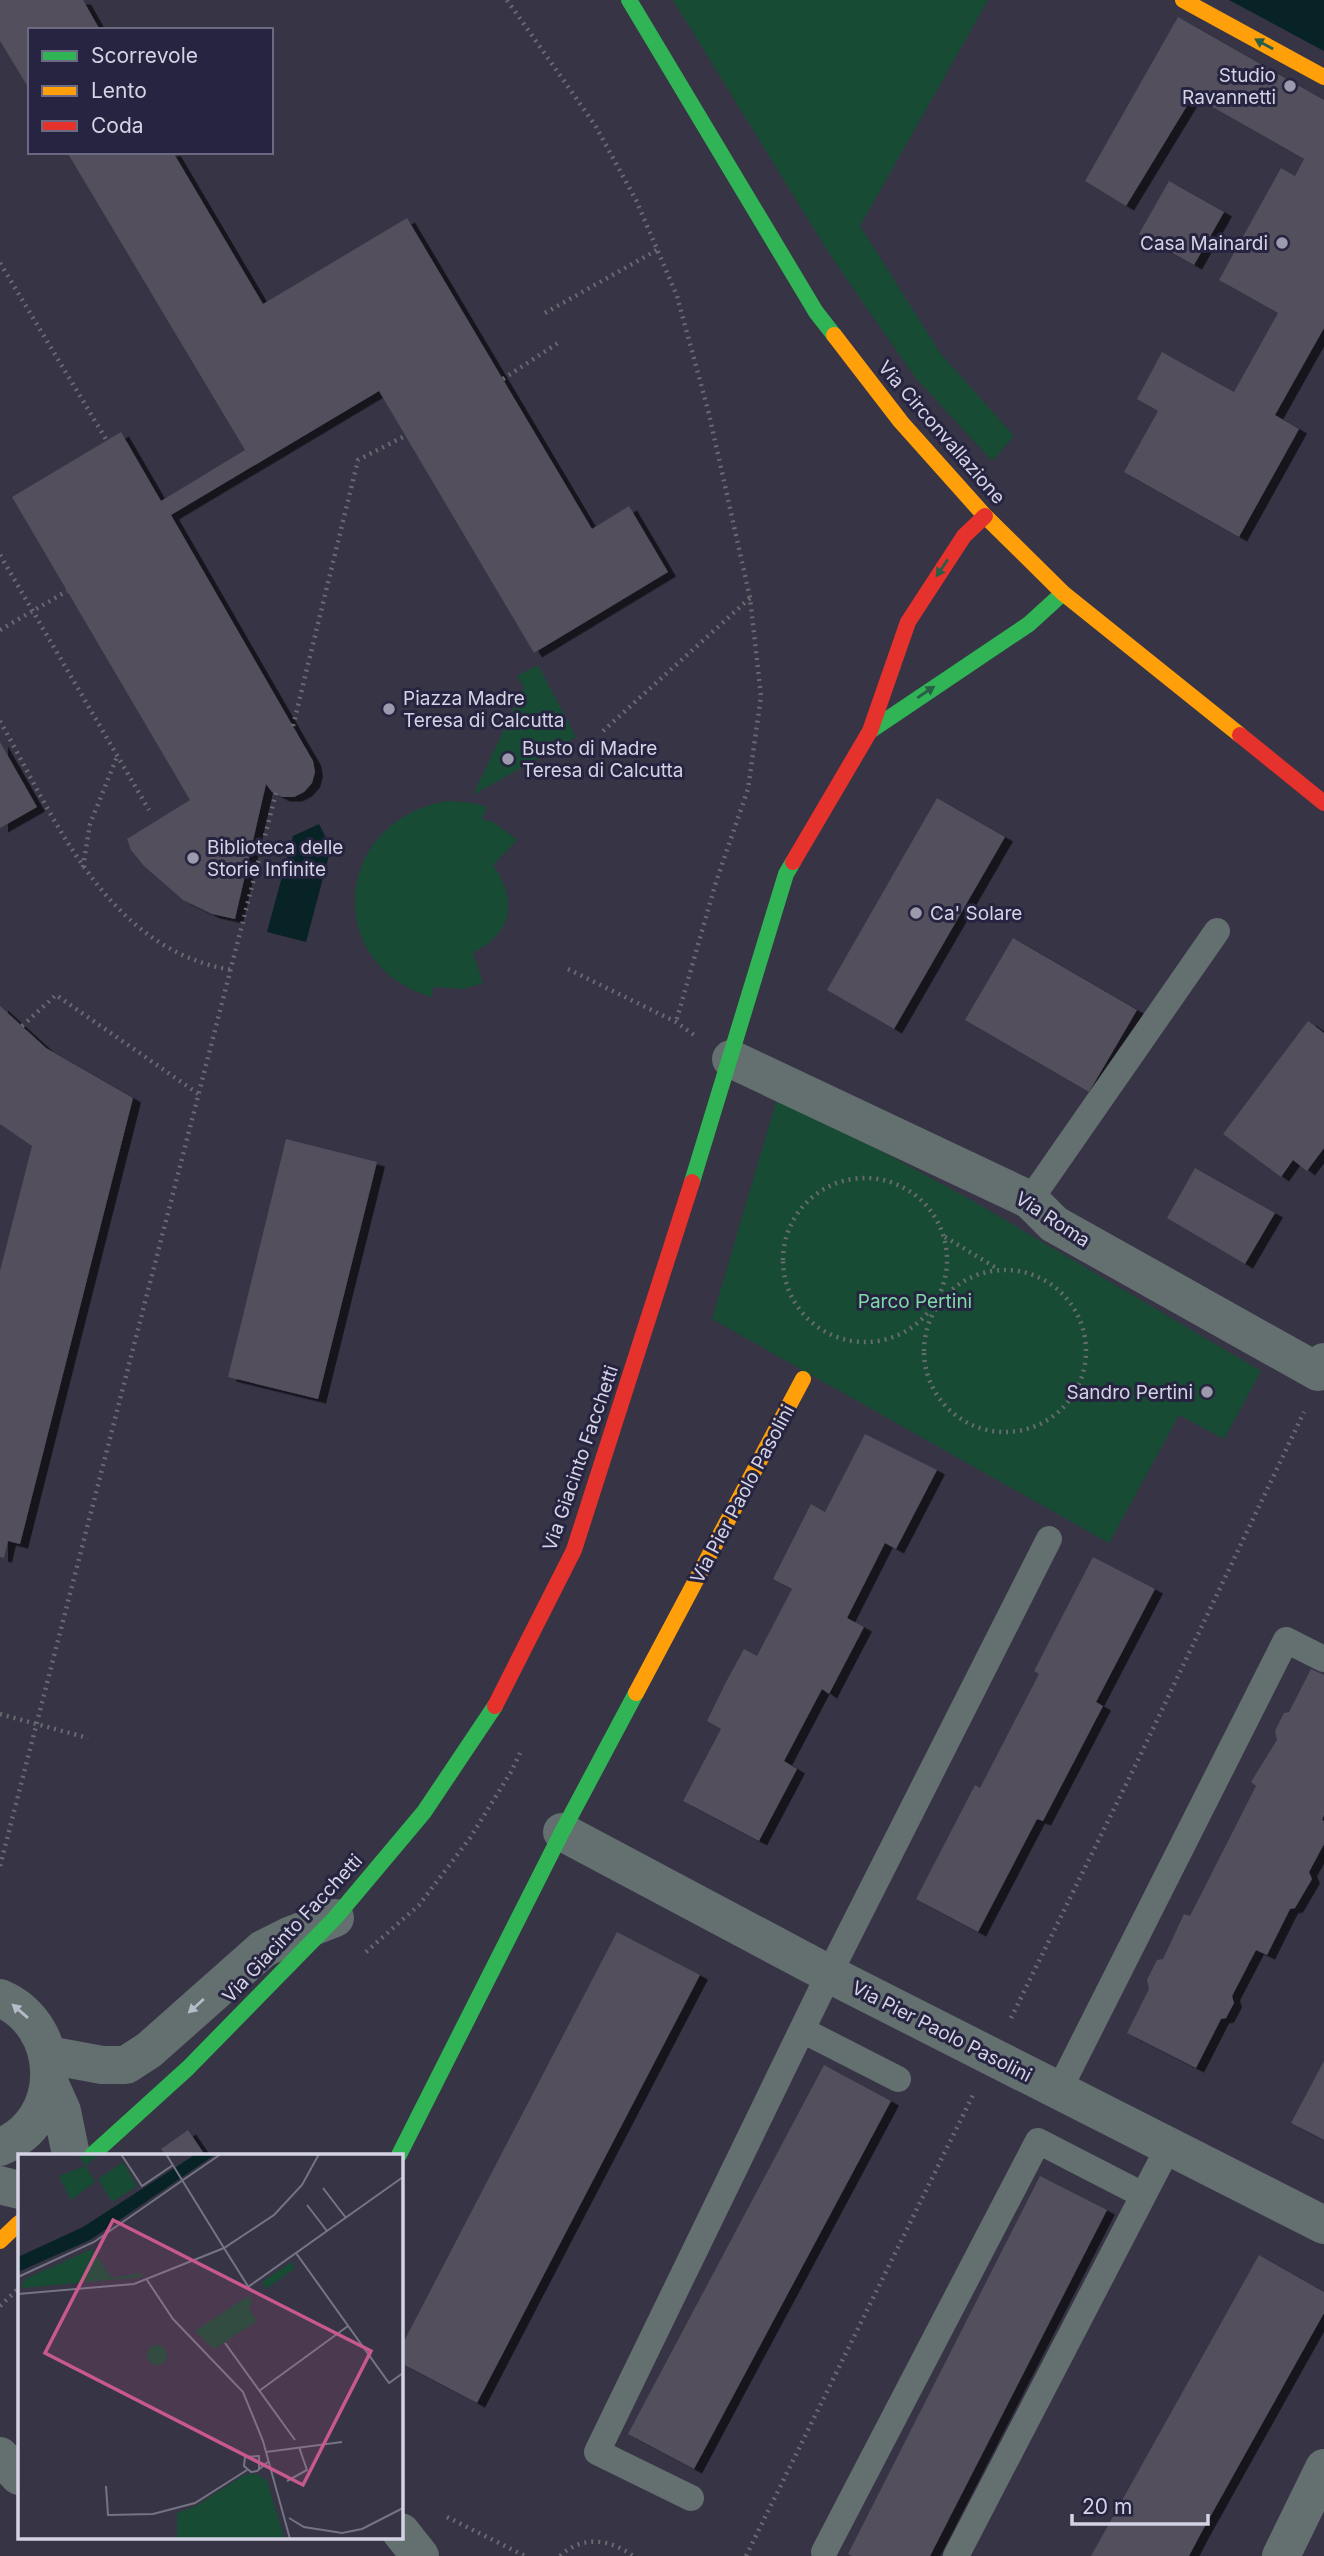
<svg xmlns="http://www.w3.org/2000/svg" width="1324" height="2556" viewBox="0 0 1324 2556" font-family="Inter,sans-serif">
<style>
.green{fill:#184b34}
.water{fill:#082325}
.building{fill:#524f5d;filter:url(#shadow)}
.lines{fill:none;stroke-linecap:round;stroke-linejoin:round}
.path{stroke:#666b70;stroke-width:4.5;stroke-dasharray:2 5;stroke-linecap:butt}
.lane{stroke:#646f70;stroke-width:26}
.street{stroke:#646f70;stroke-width:38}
.fast{stroke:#30b455;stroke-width:16}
.slow{stroke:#ff9f0a;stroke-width:16}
.jam{stroke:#e5322d;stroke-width:16}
.oneway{fill:#2a5e48}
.oneway2{fill:#b7bac8}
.poi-dot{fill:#9c9bad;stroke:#262440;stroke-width:2.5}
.labels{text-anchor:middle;stroke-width:6;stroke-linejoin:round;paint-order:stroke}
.poi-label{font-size:19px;fill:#d3d3e5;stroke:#262440;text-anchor:start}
.street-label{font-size:19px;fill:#d3d3e5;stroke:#262440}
.park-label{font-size:19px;fill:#7ddba5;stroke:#262440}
.inset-road{fill:none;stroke:#757485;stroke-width:2}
.view{fill:#c8598b;fill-opacity:0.15;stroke:#c8598b;stroke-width:3.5}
.inset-edge{fill:none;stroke:#d3d3e5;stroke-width:3.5}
</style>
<defs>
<filter id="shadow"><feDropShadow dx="8" dy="4.5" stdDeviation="0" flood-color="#0009"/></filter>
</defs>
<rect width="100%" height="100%" fill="#363445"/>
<!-- green -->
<path class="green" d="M 673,0 L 988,0 L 860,226 L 941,354 L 1014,436 L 992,461 L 915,377 L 832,258 Z
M 538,665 L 576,737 L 473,795 L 524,687 L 517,676 Z
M 447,801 L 474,803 L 487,807 L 482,819 L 495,823 L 517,840 L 493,865 C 518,901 513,932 473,953 L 483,983 L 463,989 L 433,987 L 432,997 C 323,967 331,821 447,801 Z
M 778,1095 L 973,1201 L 1261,1371 L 1224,1439 L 1179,1415 L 1109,1543 L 712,1319 Z"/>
<!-- water -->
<path class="water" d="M 1229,0 L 1324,0 L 1324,51 Z
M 319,824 L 331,848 L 306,942 L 267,932 L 293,836 Z"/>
<!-- building -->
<path class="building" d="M 0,0 L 83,0 L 100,30 L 30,30 L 30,90 L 0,41 Z
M 1178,17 L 1324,100 L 1324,328 L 1275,415 L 1299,429 L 1239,537 L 1124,472 L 1158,411 L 1137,399 L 1162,352 L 1234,392 L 1278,313 L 1219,280 L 1281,168 L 1295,176 L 1304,159 L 1193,96 L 1126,206 L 1085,181 Z
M 67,152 L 173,152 L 263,304 L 407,218 L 592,529 L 629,506 L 668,572 L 534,653 L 379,391 L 171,515 L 313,761 L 315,772 L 312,783 L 304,792 L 294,797 L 282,797 L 272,792 L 266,784 L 235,919 L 212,914 L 183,900 L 144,866 L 131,850 L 127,839 L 190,800 L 12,497 L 121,432 L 161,501 L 245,450 Z
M 1169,181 L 1224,212 L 1194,265 L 1139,234 Z
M 0,742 L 37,807 L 0,828 Z
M 937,798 L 1005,837 L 894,1029 L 827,990 Z
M 1013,938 L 1137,1010 L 1089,1092 L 965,1020 Z
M 0,1006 L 46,1048 L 133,1098 L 20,1544 L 8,1541 L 4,1558 L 0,1557 L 0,1271 L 32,1146 L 0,1124 Z
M 1308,1021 L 1324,1033 L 1324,1148 L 1307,1171 L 1293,1160 L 1281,1177 L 1223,1134 Z
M 286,1139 L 377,1162 L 318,1399 L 228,1377 Z
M 1195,1168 L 1275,1213 L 1245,1264 L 1167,1218 Z
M 865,1434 L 937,1470 L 896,1549 L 885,1543 L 847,1618 L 864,1627 L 829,1694 L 822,1689 L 784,1761 L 797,1769 L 759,1841 L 683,1801 L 721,1729 L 707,1721 L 725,1684 L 744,1649 L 757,1656 L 792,1589 L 773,1579 L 811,1504 L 825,1512 Z
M 1093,1557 L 1155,1589 L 1096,1702 L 1103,1706 L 1043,1821 L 1037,1819 L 978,1932 L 916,1899 L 975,1785 L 980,1788 L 1039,1674 L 1034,1671 Z
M 1311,1669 L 1324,1675 L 1324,1815 L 1322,1820 L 1324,1821 L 1324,1844 L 1309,1872 L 1312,1879 L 1295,1908 L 1290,1909 L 1267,1955 L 1256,1950 L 1232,1996 L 1234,2003 L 1226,2018 L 1221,2019 L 1196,2068 L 1127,2033 L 1149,1989 L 1147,1980 L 1157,1960 L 1163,1959 L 1184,1914 L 1190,1916 L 1256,1786 L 1251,1782 L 1277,1740 L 1275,1731 L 1284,1713 L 1289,1712 Z
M 617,1932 L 700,1975 L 477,2403 L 401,2363 L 401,2347 Z
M 1324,2061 L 1324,2140 L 1291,2123 Z
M 824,2065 L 891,2101 L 694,2469 L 628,2434 Z
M 188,2130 L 205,2155 L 166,2155 L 161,2149 Z
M 1040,2176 L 1107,2210 L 930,2556 L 852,2556 L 848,2554 Z
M 1259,2255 L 1324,2292 L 1324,2313 L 1200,2535 L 1189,2556 L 1091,2556 Z"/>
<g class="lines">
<!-- path -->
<path class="path" d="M 507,0 L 595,125 L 636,200 L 677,296 L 709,414 L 750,598 L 761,696 L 748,789 L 716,882 L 676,1022
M 0,263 L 107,441
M 545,313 L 657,250
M 503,379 L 561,341
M 0,555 L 149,810
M 0,630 L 67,591
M 0,721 C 55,819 107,950 232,970
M 293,726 L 358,460 L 405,436
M 603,731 L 750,598
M 83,867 L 90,824 L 117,757
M 568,969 L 676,1022 L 694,1035
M 22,1026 L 56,995 L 200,1095
M783 1260a82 82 0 1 1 164 0a82 82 0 1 1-164 0Z
M 945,1237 L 998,1269
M924 1351a81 81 0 1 1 162 0a81 81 0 1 1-162 0Z
M 0,1714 L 88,1738
M 0,1866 L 276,793
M 366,1952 L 419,1905 L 470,1838 L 511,1772 L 520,1753
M 1011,2018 L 1139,1758 L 1304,1412
M 0,2306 L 19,2288
M 447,2517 L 525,2556
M 560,2556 C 582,2535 610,2539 633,2556
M 746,2556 L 973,2095"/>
<!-- lane -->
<path class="lane" d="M 1030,1200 L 1217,931
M 802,2030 L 898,2079
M 1059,2090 L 1286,1640 L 1324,1659
M 691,2498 L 597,2452 L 829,1974 L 1049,1539
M 824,2552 L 1038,2141 L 1143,2195
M 956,2556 L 1169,2146"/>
<!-- street -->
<path class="street" d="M 731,1059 L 1030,1200 L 1054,1224 L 1318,1372 L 1324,1362
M 562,1832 L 829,1974 L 1324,2225
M 0,1998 C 64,2025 67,2121 0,2147
M 48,2055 L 102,2065 L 126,2065 L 149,2050 L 263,1949 L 289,1936 L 335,1918
M 49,2082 L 62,2111 L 71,2155
M 0,2185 L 19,2190
M 0,2456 L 19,2476
M 401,2532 L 420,2556
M 1281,2556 L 1324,2468"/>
<!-- fast -->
<path class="fast" d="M 629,0 L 816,312 L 834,335
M 870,731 L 1029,624 L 1063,593
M 692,1182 L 786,874 L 793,862
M 92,2155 L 188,2068 L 335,1918 L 424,1812 L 495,1706
M 399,2155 L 562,1832 L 636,1693"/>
<!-- slow -->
<path class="slow" d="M 1183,0 L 1324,77
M 834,335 L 901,422 L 985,516 L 1063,593 L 1240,735
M 636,1693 L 803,1379
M 0,2241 L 19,2223"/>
<!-- jam -->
<path class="jam" d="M 1240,735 L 1324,803
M 793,862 L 870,731 L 908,622 L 964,536 L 985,516
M 495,1706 L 574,1550 L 692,1182"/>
</g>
<!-- one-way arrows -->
<defs><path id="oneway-solid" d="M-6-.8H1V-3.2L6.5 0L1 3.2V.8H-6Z" transform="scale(1.75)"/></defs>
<g class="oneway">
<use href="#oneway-solid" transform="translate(1264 44) rotate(-151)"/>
<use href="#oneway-solid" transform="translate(942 568) rotate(124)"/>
<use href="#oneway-solid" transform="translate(926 692) rotate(-34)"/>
</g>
<g class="oneway2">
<use href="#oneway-solid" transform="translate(196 2006) rotate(138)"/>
<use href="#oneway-solid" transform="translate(20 2011) rotate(-139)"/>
</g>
<!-- markers -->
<g class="poi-dot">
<circle cx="1290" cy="86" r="7"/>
<circle cx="1282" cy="243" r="7"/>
<circle cx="389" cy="709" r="7"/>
<circle cx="508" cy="759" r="7"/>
<circle cx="193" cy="858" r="7"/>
<circle cx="916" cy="913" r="7"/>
<circle cx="1207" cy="1392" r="7"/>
</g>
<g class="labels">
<!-- poi labels -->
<g class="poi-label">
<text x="1276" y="82" text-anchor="end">Studio<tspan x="1276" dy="22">Ravannetti</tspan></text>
<text x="1268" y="250" text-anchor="end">Casa Mainardi</text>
<text x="403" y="705">Piazza Madre<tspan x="403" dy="22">Teresa di Calcutta</tspan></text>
<text x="522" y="755">Busto di Madre<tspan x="522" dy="22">Teresa di Calcutta</tspan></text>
<text x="207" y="854">Biblioteca delle<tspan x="207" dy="22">Storie Infinite</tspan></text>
<text x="930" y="920">Ca' Solare</text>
<text x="1193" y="1399" text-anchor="end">Sandro Pertini</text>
</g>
<!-- street labels -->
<g class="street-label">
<text transform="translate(942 432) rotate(49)" y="7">Via Circonvallazione</text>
<text transform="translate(1053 1219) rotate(33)" y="7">Via Roma</text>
<text transform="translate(580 1458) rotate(-71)" y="7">Via Giacinto Facchetti</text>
<text transform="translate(742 1494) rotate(-62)" y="7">Via Pier Paolo Pasolini</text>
<text transform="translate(292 1928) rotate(-47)" y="7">Via Giacinto Facchetti</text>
<text transform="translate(942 2031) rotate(27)" y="7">Via Pier Paolo Pasolini</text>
</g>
<!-- park labels -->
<g class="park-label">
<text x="915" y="1308">Parco Pertini</text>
</g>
</g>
<!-- overview -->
<g transform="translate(18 2154)">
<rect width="385" height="385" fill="#363445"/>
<path d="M 60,0 L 80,1 L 68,12 L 77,28 L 53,46 L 41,22 L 67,12 ZM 105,8 L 119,32 L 94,48 L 80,25 ZM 74,95 L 94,124 L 123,119 L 124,123 L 3,134 L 7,125 ZM 273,108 L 277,114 L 248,135 L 244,128 ZM 230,142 L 235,150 L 230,153 L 239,167 L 196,195 L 177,177 ZM129 201a10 10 0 1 1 20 0a10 10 0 1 1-20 0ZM 239,320 L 249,327 L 266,383 L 159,385 L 159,359 L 178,352 L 226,321 Z" fill="#184b34"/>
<path d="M 178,0 L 198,0 L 72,86 L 0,118 L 0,103 L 65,73 Z" fill="#082325"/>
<path class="inset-road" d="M 103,0 L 124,32 L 155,11M 148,0 L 206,94M 165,26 L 203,0M 305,34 L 328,64M 289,51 L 309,77M 206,94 L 233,137M 278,99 L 371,229 L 385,219M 0,123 L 76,88 L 165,26M 129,126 L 155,165 L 225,238 L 245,287 L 272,385M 230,133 L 385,23M 0,140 L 116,130 L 206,94 L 256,61 L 284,31 L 301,0M 207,189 L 277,286M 241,237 L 330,172M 248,298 L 324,288M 241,315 L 241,302 L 227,303 L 226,312 L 233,318 L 239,317 L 251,307M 269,327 L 289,316 L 281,293M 88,332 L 90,361 L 135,360 L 177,349 L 229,316M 271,364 L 286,373 L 324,379 L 344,375 L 385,354"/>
<path class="view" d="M 95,66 L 353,197 L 285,331 L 27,199 Z"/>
<rect width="385" height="385" class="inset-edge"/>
</g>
<!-- legend -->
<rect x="28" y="28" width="245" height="126" fill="#262440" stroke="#6b6a82" stroke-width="2"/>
<rect x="42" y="51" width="35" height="10" fill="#30b455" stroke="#6b6a82" stroke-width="2"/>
<text x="91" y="63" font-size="21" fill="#d3d3e5">Scorrevole</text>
<rect x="42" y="86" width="35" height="10" fill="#ff9f0a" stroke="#6b6a82" stroke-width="2"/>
<text x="91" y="98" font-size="21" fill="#d3d3e5">Lento</text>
<rect x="42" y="121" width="35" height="10" fill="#e5322d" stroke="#6b6a82" stroke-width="2"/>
<text x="91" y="133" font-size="21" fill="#d3d3e5">Coda</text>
<!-- scale -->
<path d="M1072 2514v10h136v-10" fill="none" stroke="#d3d3e5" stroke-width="3.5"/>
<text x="1082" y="2514" font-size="21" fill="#d3d3e5" stroke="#262440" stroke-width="5" paint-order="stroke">20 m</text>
</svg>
